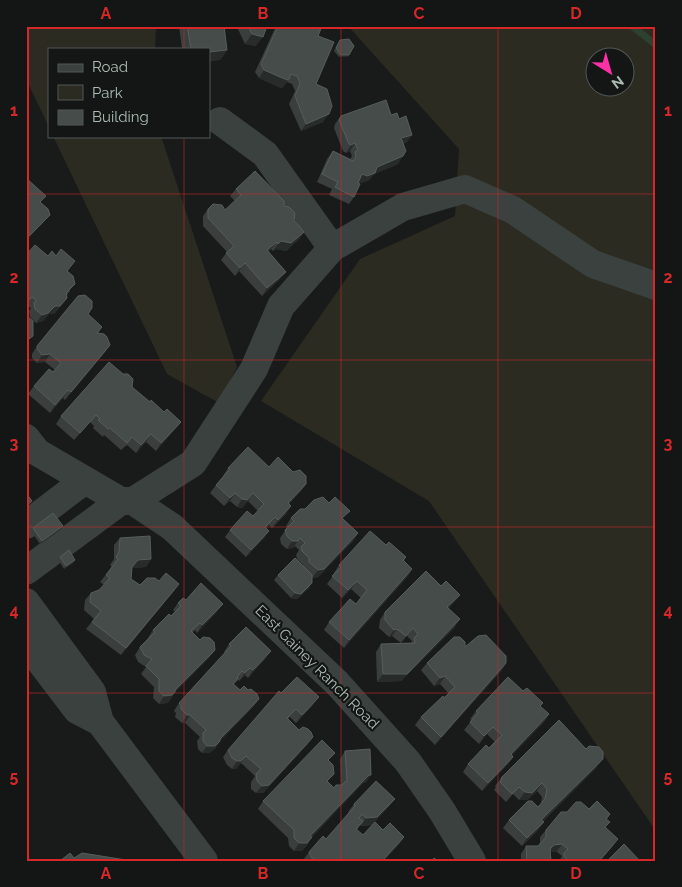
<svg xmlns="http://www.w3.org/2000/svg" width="682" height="887" viewBox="0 0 682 887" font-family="Raleway,sans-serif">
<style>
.green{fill:#2c2b22;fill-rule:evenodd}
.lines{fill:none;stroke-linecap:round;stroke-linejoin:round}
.stream{stroke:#2e4131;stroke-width:7}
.minor{stroke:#3a413e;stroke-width:28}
.wall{fill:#3a3e3d}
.shaded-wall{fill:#272b2a}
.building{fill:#464c49;stroke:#565e5a}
.grid{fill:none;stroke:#d62828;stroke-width:1;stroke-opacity:0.55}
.labels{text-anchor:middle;stroke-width:4.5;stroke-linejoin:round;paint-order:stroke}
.street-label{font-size:15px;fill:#abbcb2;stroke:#141616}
.neatline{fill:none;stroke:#d62828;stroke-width:2}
.grid-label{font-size:16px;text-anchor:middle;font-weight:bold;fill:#d62828}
</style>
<rect width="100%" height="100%" fill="#191b1b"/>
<!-- green -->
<path class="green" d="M 26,26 L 156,26 L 155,49 L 49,49 L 49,127 L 26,79 Z
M 348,26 L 656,26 L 656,831 L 429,501 L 261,401 L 360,259 L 455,216 L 459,149 ZM 594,58 L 624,58 L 624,88 L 594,88 Z
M 53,136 L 161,136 L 237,367 L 219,403 L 167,374 Z"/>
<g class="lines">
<!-- stream -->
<path class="stream" d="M 632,26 L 656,45"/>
<!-- minor -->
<path class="minor" d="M 220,121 L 265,154 L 332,248
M 26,438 L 37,452 L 121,501 L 133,501 L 172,527 L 337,683 L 408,762 L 442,811 L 472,861
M 133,501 L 193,463 L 254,369 L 281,306 L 332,248 L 403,207 L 465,189 L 513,210 L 593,264 L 656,286
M 26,525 L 85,480
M 26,571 L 121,501
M 26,602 L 92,692 L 100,722 L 204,861
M 26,643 L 77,710 L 100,722"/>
</g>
<!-- wall -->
<path class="wall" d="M 179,26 L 224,26 L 227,50 L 220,60 L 209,61 L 209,49 L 182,49 Z
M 234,26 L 267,26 L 256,46 L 245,44 L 238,29 Z
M 276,26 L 322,26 L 318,36 L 316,84 L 323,122 L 301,131 L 289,104 L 295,91 L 292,84 L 287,82 L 283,87 L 281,88 L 259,78 L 255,72 Z
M 340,40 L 347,57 L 339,57 L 334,51 Z
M 391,115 L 399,119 L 412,135 L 407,142 L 403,144 L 398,164 L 374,174 L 369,180 L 361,183 L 358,182 L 354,197 L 349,204 L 329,195 L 332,189 L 317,182 L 327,159 L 333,151 L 350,159 L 352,156 L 350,151 L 346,153 L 343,151 L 334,128 L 335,124 L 341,116 Z
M 236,189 L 284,206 L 294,220 L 304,232 L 299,239 L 286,251 L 276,249 L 273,251 L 271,249 L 268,252 L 286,272 L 280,279 L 262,296 L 239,271 L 235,276 L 221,260 L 227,252 L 203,226 L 203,216 L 208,209 L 225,210 L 235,201 L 230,196 Z
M 26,255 L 68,271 L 70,291 L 67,295 L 67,298 L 54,314 L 49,314 L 43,321 L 36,323 L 30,317 L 29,311 L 31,308 L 26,305 Z
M 92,308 L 88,314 L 102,327 L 98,333 L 110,345 L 105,352 L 65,400 L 63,398 L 50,413 L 28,394 L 34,386 L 53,372 L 55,370 L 45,362 L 37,363 L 32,358 L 32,354 L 37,346 Z
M 132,387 L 150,402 L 164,412 L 181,422 L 175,429 L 156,451 L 146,442 L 136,453 L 127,445 L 121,450 L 104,435 L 103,437 L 93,428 L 94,426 L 90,422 L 74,440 L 56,424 L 61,416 Z
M 269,467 L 306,484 L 300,492 L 289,504 L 286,514 L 272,528 L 269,525 L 266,528 L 264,538 L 246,557 L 225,537 L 230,530 L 253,516 L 258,511 L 248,501 L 242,508 L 237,507 L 230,501 L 224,506 L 210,493 L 216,485 L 224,476 L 223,476 L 228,468 Z
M 291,518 L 343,520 L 358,533 L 353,541 L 318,577 L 312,578 L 309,588 L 297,599 L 291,598 L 274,580 L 278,575 L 303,567 L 303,565 L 297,559 L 296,555 L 299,550 L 295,546 L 293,548 L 287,549 L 281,544 L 280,538 L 287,528 L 286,526 Z
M 33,528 L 61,529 L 40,544 L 31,531 Z
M 120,538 L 151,559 L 146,567 L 132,568 L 131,579 L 140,585 L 159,581 L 179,584 L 174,591 L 121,655 L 86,629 L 94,619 L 84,610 L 85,600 L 91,593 L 99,590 L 104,585 L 100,582 L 112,567 L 110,565 L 114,559 L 114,545 Z
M 386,545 L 406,557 L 404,561 L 412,569 L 407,577 L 344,648 L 324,630 L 329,622 L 356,604 L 361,598 L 351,589 L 342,598 L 327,584 L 335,573 L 334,573 L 339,565 Z
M 60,557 L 75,560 L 73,563 L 64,569 L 58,559 Z
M 441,586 L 460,595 L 454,602 L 449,608 L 455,627 L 401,681 L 377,682 L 376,652 L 381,644 L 411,643 L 412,641 L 407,636 L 401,643 L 392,636 L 389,637 L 379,628 L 380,620 L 385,612 Z
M 186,600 L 217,612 L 197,633 L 195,630 L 192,633 L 200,640 L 215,650 L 209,658 L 175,692 L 170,700 L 167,703 L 159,704 L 153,698 L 154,687 L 141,674 L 146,667 L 138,662 L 135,655 L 140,647 L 148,639 L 148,638 L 153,630 L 175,612 L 173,610 L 178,603 Z
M 229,644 L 265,659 L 248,678 L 245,675 L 239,681 L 238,680 L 234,684 L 240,690 L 259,699 L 253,707 L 220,741 L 215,749 L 209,753 L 202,753 L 198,749 L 197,741 L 200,737 L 185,723 L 182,723 L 175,717 L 176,713 L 174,711 L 179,703 L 225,653 L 224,652 Z
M 465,647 L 506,663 L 501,671 L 435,745 L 415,725 L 421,717 L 449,694 L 440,684 L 434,686 L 421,670 L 427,663 Z
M 523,691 L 549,714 L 544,722 L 512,755 L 513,757 L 508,764 L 482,791 L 463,772 L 468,764 L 489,748 L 495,742 L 487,734 L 479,744 L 464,730 L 472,720 L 470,719 L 476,711 Z
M 281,693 L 313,705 L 296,723 L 290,717 L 288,719 L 299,730 L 313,737 L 307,745 L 263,793 L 256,793 L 251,789 L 251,782 L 255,776 L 241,763 L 236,769 L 232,769 L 227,765 L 223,757 L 228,750 Z
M 345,751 L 371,775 L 366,782 L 363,783 L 312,837 L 307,845 L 302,851 L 294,851 L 289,846 L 288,838 L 258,809 L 263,801 L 329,761 L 328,782 L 334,788 L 341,785 L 340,759 Z
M 597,767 L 543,821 L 538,830 L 522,846 L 503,828 L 509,820 L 538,807 L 541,804 L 542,797 L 537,791 L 527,800 L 519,800 L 513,794 L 506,802 L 494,790 L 496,787 L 495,786 L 501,778 Z
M 395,799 L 389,806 L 372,825 L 361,826 L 360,825 L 357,830 L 363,835 L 383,830 L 404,837 L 399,844 L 384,861 L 304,861 L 303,860 L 309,852 L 326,839 L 349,813 L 348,812 L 354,804 Z
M 589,809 L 610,814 L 607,819 L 606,827 L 613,846 L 600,861 L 559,861 L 562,856 L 557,852 L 550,852 L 551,861 L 521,861 L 521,854 L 526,846 L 538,846 L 540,843 L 540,837 L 546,830 L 567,812 Z"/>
<!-- shaded-wall -->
<path class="shaded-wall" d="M 252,34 L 263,37 L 256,46 L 245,44 Z
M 227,50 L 220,60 L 209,61 L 209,52 Z
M 341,55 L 349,55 L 347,57 L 339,57 Z
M 264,70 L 289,79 L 283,87 L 281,88 L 259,78 Z
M 329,114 L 323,122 L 301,131 L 306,124 Z
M 412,135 L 407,142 L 396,146 L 401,138 Z
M 355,143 L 350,151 L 346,153 L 351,145 Z
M 403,156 L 398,164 L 374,174 L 369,180 L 361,183 L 357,182 L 362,174 Z
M 50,215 L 44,222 L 26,241 L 26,239 Z
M 304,232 L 299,239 L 286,251 L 276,249 L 273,251 L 278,244 L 281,241 Z
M 277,242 L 271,249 L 261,258 L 267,250 Z
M 245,263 L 239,271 L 235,276 L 240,268 Z
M 286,272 L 280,279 L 262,296 L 267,288 Z
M 67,298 L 54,314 L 49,314 L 43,321 L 36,323 L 42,315 Z
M 110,345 L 105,352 L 65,400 L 71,392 Z
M 50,354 L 45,362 L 37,363 L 42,355 Z
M 68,390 L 63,398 L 50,413 L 55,405 Z
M 181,422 L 175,429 L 156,451 L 161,443 Z
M 151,434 L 146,442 L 136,453 L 141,445 Z
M 306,484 L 300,492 L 283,511 L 288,503 Z
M 235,493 L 230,501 L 224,506 L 230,498 Z
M 253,493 L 248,501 L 242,508 L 237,507 L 242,499 Z
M 291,506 L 286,514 L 272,528 L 278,520 Z
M 63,526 L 61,529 L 40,544 L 42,541 Z
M 269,531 L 264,538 L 246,557 L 251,550 Z
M 358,533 L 353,541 L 318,577 L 312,578 L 318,570 Z
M 300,538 L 293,548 L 287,549 L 292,541 Z
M 151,559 L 146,567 L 132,568 L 132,567 L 138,560 Z
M 75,560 L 73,563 L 64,569 L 66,566 Z
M 412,569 L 407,577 L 344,648 L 349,640 Z
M 357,581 L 351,589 L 342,598 L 348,590 Z
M 312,583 L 309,588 L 297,599 L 291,598 L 295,593 Z
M 179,584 L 174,591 L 121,655 L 126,648 Z
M 460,595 L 454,602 L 442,615 L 447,607 Z
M 223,604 L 217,612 L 197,633 L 202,625 Z
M 460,619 L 455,627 L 401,681 L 377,682 L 383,674 Z
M 413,628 L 407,636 L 401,643 L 406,636 Z
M 397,629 L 392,636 L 389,637 L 394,630 Z
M 215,650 L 209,658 L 172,695 L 175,692 L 170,700 L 167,703 L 159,704 L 164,696 L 175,690 Z
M 271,651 L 265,659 L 248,678 L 253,670 Z
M 506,663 L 501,671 L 435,745 L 441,737 Z
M 250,668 L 245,675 L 239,681 L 245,673 Z
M 445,676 L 440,684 L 434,686 L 440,678 Z
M 319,697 L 313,705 L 296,723 L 302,715 Z
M 259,699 L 253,707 L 219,742 L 220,741 L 215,749 L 209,753 L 202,753 L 207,746 L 220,739 Z
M 549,714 L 544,722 L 505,762 L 511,754 Z
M 187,715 L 190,715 L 185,723 L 182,723 Z
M 493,727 L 487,734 L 479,744 L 484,736 Z
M 313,737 L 307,745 L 263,793 L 256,793 L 262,786 Z
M 246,756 L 236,769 L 232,769 L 237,761 Z
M 513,757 L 508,764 L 482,791 L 488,783 Z
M 603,759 L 597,767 L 536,827 L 541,820 Z
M 369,775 L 371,775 L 366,782 L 363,783 L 306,843 L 312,837 L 302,851 L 294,851 L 299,843 L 310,836 Z
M 542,783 L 537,791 L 527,800 L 519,800 L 525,792 Z
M 395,799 L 389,806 L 372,825 L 361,826 L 366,818 Z
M 544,822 L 538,830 L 522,846 L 527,838 Z
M 404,837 L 399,844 L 384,861 L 382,861 Z
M 618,839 L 613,846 L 600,861 L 599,861 Z
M 562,844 L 557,852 L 548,852 L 545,857 L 554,845 Z"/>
<!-- building -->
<path class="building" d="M 187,26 L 224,26 L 227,50 L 209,52 L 209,49 L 191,49 Z
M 248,26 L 267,26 L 263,37 L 252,34 Z
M 278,26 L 322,26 L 318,36 L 334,42 L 316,84 L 327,89 L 332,106 L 329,114 L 306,124 L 295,96 L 300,83 L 297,76 L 291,74 L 289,79 L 287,80 L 264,70 L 261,64 Z
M 349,39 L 354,46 L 349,55 L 341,55 L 336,48 L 340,40 Z
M 386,100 L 391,115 L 397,113 L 399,119 L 406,116 L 412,135 L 401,138 L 406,151 L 403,156 L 377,167 L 375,173 L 367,176 L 362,174 L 358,183 L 360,184 L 354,197 L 335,187 L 338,182 L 322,174 L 333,151 L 353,161 L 356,157 L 355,152 L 358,150 L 355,143 L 351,145 L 349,144 L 339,120 L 341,116 Z
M 255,171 L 284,201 L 284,206 L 289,207 L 295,213 L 294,220 L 304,232 L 291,243 L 281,241 L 278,244 L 277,242 L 267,250 L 286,272 L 267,288 L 245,263 L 240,268 L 226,253 L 234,246 L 208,218 L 208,209 L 213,204 L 222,205 L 225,210 L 241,195 L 236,189 Z
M 26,178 L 46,196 L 40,202 L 48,209 L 50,215 L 26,239 Z
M 35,245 L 48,256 L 52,251 L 56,256 L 61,249 L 75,261 L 67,271 L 73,276 L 75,284 L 66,293 L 67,298 L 60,306 L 55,306 L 48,313 L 42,315 L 35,309 L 34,303 L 36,300 L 32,297 L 26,303 L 26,255 Z
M 85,295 L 92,301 L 92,308 L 88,314 L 102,327 L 97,333 L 104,334 L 107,337 L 110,345 L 71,392 L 68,390 L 55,405 L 34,386 L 49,369 L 53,372 L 61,363 L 50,354 L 42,355 L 38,350 L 37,346 L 78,296 Z
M 26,316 L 27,316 L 33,321 L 33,336 L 26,341 Z
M 109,362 L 123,374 L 128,374 L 133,379 L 132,387 L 150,402 L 151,400 L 164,412 L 167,409 L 181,422 L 161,443 L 151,434 L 141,445 L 132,437 L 127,443 L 110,428 L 108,429 L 98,420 L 100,419 L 96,415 L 80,433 L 61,416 Z
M 248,447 L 269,467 L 278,457 L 293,472 L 300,470 L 306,476 L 306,484 L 288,503 L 291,506 L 278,520 L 275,517 L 265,527 L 269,531 L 251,550 L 230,530 L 247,511 L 253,516 L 264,504 L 253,493 L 247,500 L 242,499 L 235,493 L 230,498 L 216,485 L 230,469 L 228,468 Z
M 26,493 L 32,501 L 26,506 Z
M 323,497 L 329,503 L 335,497 L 350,511 L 342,518 L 358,533 L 324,569 L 318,570 L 309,562 L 309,558 L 302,551 L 301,547 L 305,543 L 300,538 L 298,541 L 292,541 L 287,536 L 285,530 L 294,521 L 291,518 L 300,509 L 305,509 L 314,500 Z
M 53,513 L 63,526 L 42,541 L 33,528 Z
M 370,531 L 386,545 L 389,542 L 406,557 L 403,560 L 412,569 L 349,640 L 329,622 L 350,599 L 356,604 L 367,590 L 357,581 L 348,590 L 332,576 L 341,567 L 339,565 Z
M 150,536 L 151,559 L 138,560 L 132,567 L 131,579 L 140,585 L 147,578 L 155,578 L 159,581 L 166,573 L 179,584 L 126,648 L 92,622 L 101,611 L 90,602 L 91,593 L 99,590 L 110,578 L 106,575 L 118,559 L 116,557 L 119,552 L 120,538 Z
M 69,550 L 75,560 L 66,566 L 60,557 Z
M 295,558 L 312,575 L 312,583 L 301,594 L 295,593 L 278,575 Z
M 426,571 L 441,586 L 446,581 L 460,595 L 447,607 L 460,619 L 407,674 L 383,674 L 381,644 L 415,643 L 414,638 L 418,634 L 413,628 L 406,636 L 397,629 L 394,630 L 385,620 L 385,612 Z
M 201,583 L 223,604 L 202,625 L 200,623 L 191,631 L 200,640 L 203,637 L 210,638 L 214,642 L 215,650 L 175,690 L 175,692 L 172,695 L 164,696 L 159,691 L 159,679 L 146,666 L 152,659 L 144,655 L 140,647 L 155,632 L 153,630 L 169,614 L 171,616 L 181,606 L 178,603 L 183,598 L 186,600 Z
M 246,627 L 271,651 L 253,670 L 250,668 L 245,673 L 242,671 L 237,677 L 238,678 L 233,684 L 240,690 L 244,686 L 248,690 L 251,689 L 257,694 L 259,699 L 220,739 L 220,741 L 215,746 L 207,746 L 203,741 L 203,733 L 206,730 L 190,715 L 187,715 L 181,709 L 181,705 L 179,703 L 231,646 L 229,644 Z
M 486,635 L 506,656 L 506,663 L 441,737 L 421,717 L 443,696 L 444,698 L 455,687 L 445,676 L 440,678 L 427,663 L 454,637 L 460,637 L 465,642 L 465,647 L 478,636 Z
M 297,677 L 319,697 L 302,715 L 296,709 L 287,718 L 299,730 L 303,727 L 308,729 L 311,732 L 313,737 L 269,785 L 262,786 L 257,781 L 256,774 L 261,769 L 246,756 L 241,761 L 237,761 L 232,758 L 228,750 L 279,691 L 281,693 Z
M 508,677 L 523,691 L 527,688 L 543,703 L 540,706 L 549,714 L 511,754 L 513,757 L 488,783 L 468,764 L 486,745 L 489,748 L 502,735 L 493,727 L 484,736 L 470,722 L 478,713 L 476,711 Z
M 559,720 L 586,749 L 589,746 L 599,747 L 603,752 L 603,759 L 541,820 L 544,822 L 527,838 L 509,820 L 528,801 L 532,801 L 538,807 L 545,799 L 547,789 L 542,783 L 532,793 L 525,792 L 519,787 L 512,794 L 500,782 L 502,780 L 501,778 Z
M 322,740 L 335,753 L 328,760 L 333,765 L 334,774 L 327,781 L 334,788 L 336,785 L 342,785 L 347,780 L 345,751 L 370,749 L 371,775 L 369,775 L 310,836 L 312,837 L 307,843 L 299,843 L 294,838 L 294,830 L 263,801 Z
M 376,781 L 395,799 L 377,817 L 366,818 L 362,814 L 359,818 L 363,821 L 356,829 L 363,835 L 375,822 L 383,830 L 390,823 L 404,837 L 382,861 L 315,861 L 311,857 L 309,852 L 323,836 L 326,839 L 355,806 L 354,804 Z
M 597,801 L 610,814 L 606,819 L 610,822 L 605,827 L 618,839 L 599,861 L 569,861 L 564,857 L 564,853 L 568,849 L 562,844 L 554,845 L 550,849 L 551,861 L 527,861 L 526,846 L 538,846 L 546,837 L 546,830 L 561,812 L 567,812 L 576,802 L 581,802 L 589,809 Z
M 624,844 L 640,861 L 607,861 Z
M 70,853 L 74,858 L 82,853 L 126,860 L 126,861 L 60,861 Z
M 434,858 L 438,861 L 432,861 Z"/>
<!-- grid -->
<path class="grid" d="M 184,26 L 184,49M 341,26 L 341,861M 498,26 L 498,861M 184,136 L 184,861M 26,194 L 656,194M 26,360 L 656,360M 26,527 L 656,527M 26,693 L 656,693"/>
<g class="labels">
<!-- street labels -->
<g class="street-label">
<text transform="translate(317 667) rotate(45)" y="5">East Gainey Ranch Road</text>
</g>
</g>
<!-- border -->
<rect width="682" height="887" fill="none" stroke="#141616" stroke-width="55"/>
<!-- legend -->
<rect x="48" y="48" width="162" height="90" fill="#141616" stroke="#505854"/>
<rect x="58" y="64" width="25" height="8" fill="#3a413e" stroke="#505854"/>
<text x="92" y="72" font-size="15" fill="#abbcb2">Road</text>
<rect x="58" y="85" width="25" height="15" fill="#2c2b22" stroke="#505854"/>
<text x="92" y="98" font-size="15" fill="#abbcb2">Park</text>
<rect x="58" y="110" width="25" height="15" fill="#464c49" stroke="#505854"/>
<text x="92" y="122" font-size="15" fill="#abbcb2">Building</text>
<!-- north arrow -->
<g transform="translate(610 72) rotate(143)"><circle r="24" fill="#141616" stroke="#505854"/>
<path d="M0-4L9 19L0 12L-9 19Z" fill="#fd30a8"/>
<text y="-8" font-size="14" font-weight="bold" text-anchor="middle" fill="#abbcb2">N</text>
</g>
<rect x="28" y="28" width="626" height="832" class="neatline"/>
<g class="grid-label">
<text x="106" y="19">A</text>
<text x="263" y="19">B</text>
<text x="419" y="19">C</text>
<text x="576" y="19">D</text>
<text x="14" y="116">1</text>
<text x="668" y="116">1</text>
<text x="14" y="283">2</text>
<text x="668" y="283">2</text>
<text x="14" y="449">3</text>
<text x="668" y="449">3</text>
<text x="14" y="616">4</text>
<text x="668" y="616">4</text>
<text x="14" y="782">5</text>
<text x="668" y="782">5</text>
<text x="106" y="879">A</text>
<text x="263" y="879">B</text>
<text x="419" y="879">C</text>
<text x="576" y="879">D</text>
</g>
</svg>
